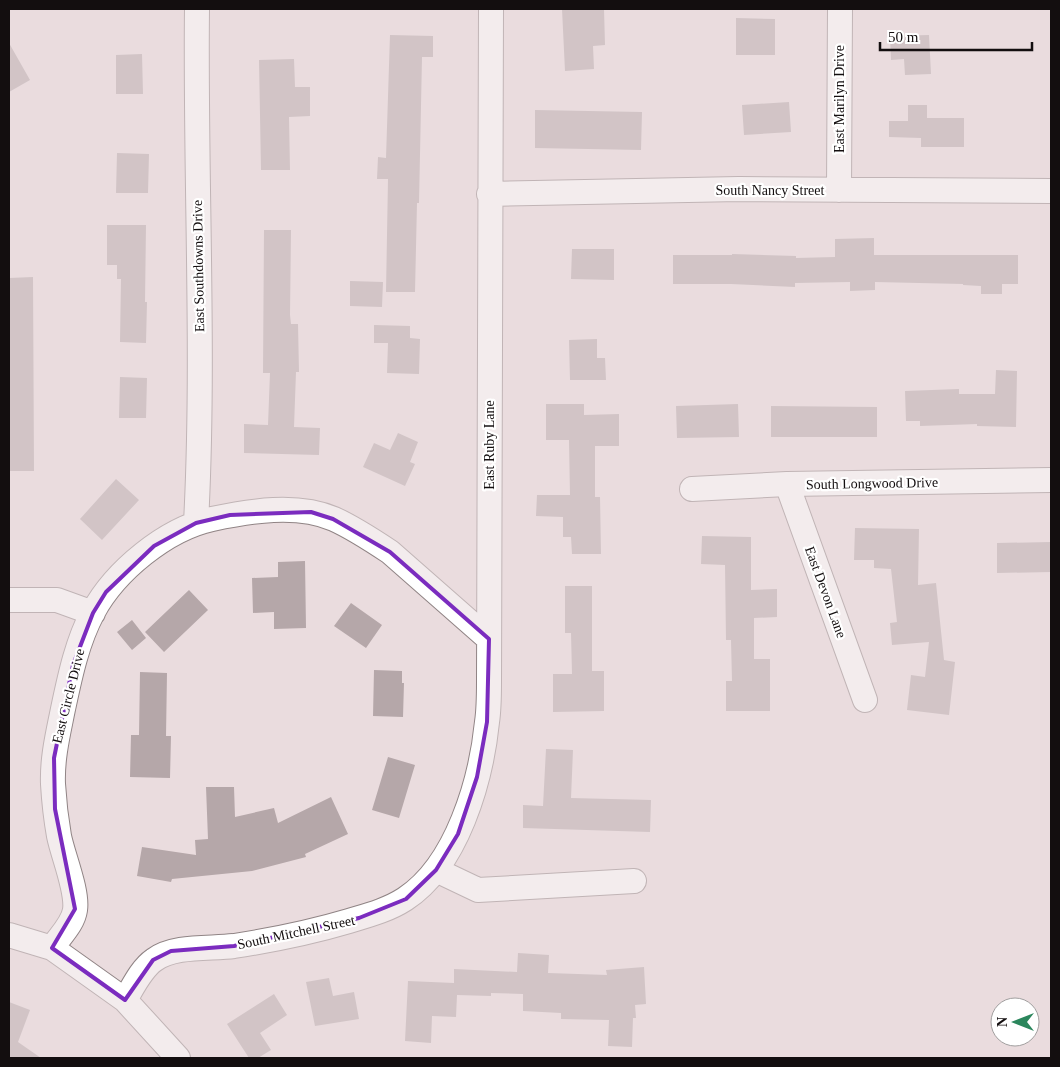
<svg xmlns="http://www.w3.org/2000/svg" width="1060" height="1067" viewBox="0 0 1060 1067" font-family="'Times New Roman',serif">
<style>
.building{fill:#b5a7a9}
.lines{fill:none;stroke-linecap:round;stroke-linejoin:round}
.minor-casing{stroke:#908485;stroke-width:26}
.minor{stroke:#fff;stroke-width:24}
.marked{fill:none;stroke:#7b2cbf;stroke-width:4;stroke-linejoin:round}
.labels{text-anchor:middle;stroke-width:4.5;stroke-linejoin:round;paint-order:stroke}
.street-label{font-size:14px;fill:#130e0f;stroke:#fff}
</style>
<rect width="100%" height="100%" fill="#eadcde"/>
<!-- building -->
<path class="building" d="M 562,9 L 604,9 L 605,45 L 593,46 L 594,69 L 565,71 Z
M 736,18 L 775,19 L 775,55 L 736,55 Z
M 390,35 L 433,36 L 433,57 L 422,57 L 419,203 L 417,203 L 415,292 L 386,292 L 388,179 L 377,179 L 378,157 L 386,158 Z
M 929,35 L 931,74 L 905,75 L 904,59 L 891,60 L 890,36 Z
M 9,43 L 30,80 L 9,92 Z
M 142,54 L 143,94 L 116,94 L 116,55 Z
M 294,59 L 295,87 L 310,87 L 310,116 L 289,117 L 290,170 L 261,170 L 259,60 Z
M 789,102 L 791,132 L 744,135 L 742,105 Z
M 908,105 L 927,105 L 927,118 L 964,118 L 964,147 L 921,147 L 921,138 L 889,137 L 889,121 L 908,121 Z
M 535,110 L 642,112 L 641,150 L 535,148 Z
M 117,153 L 149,154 L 148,193 L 116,193 Z
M 107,225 L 146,225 L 145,302 L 147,302 L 146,343 L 120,342 L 121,279 L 117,279 L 117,265 L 107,265 Z
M 264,230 L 291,230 L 290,315 L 291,324 L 298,324 L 299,372 L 296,372 L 294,427 L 320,428 L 319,455 L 244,453 L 244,424 L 268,425 L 270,373 L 263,373 Z
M 874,238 L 874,255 L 1018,255 L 1018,284 L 1002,284 L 1002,294 L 981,294 L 981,286 L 963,285 L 963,284 L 875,282 L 875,290 L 850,291 L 850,282 L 795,283 L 795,287 L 731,284 L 673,284 L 673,255 L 732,255 L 732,254 L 796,256 L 796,258 L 835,257 L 835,239 Z
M 572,249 L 614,249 L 614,280 L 571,279 Z
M 33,277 L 34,471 L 9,471 L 9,278 Z
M 350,281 L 383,282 L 382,307 L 350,306 Z
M 374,325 L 410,326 L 410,338 L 420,339 L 419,374 L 387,373 L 388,343 L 374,343 Z
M 597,339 L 597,358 L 605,358 L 606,380 L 570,380 L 569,340 Z
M 996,370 L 1017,371 L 1016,427 L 977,426 L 977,424 L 920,426 L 920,421 L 906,421 L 905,391 L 959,389 L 959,394 L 995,394 Z
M 120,377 L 147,378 L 146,418 L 119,418 Z
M 546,404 L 584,404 L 584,415 L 619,414 L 619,446 L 595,446 L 595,497 L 600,497 L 601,554 L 572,554 L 571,537 L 563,537 L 563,517 L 536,516 L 537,495 L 570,495 L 569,440 L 546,440 Z
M 738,404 L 739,437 L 677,438 L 676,406 Z
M 771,406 L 877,407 L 877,437 L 771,437 Z
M 398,433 L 418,442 L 410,462 L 415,464 L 405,486 L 363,467 L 374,443 L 390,450 Z
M 116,479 L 139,500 L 102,540 L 80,519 Z
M 855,528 L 919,529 L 918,585 L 936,583 L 944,660 L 955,662 L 949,715 L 907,710 L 911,675 L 925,677 L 929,642 L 892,645 L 890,623 L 897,622 L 891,569 L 874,568 L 874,560 L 854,560 Z
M 702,536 L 751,537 L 751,590 L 777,589 L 777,617 L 754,618 L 754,659 L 770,659 L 770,711 L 726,711 L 726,681 L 732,681 L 731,640 L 726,640 L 725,565 L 701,564 Z
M 1051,542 L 1051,572 L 997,573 L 997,543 Z
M 305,561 L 306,628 L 274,629 L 274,612 L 253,613 L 252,578 L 278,577 L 278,562 Z
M 565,586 L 592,586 L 592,671 L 604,671 L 604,711 L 553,712 L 553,674 L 572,674 L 571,633 L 565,633 Z
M 189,590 L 208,610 L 164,652 L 145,632 Z
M 351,603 L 382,625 L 366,648 L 334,626 Z
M 132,620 L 146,638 L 132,650 L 117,632 Z
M 374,670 L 402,671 L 402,683 L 404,683 L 403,717 L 373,716 Z
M 140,672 L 167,673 L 166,736 L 171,736 L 170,778 L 130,777 L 131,735 L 139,735 Z
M 546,749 L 573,750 L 571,798 L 651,800 L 650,832 L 523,828 L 523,805 L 543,806 Z
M 388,757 L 415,765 L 399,818 L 372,810 Z
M 206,787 L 234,787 L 235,817 L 274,808 L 278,823 L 331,797 L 348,834 L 305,854 L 306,857 L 252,871 L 172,879 L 171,882 L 137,876 L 142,847 L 196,855 L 195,840 L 208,839 Z
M 518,953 L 549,955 L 548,973 L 607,975 L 606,970 L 644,967 L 646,1004 L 635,1005 L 636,1018 L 633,1018 L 632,1047 L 608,1046 L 609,1020 L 561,1019 L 561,1013 L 523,1011 L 523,994 L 491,993 L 491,996 L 457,995 L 456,1017 L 432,1016 L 431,1043 L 405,1041 L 408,981 L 454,983 L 454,969 L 517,972 Z
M 329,978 L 333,996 L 354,992 L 359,1019 L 315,1026 L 306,982 Z
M 274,994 L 287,1015 L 260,1033 L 271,1050 L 258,1058 L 249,1058 L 227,1024 Z
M 9,1002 L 30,1010 L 18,1042 L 41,1058 L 9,1058 Z"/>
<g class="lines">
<!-- minor casing -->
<g class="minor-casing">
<path id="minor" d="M 839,190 L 840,9
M 489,194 L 739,189 L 1051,191
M 787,484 L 865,700
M 692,489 L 787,484 L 1051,480
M 196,523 C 205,352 195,180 197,9
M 9,600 L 57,600 L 93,613
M 436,870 L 478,890 L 634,881
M 9,935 L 52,948 L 125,1000 C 133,987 141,969 154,960 C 174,945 210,949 234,946 C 273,940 312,932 349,921 C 369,915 388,910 405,899 C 457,865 481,781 487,722 C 489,709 489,695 489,681 L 491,9
M 52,948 C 60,936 73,924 75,910 C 78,891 63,856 59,836 C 56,819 54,801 53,784 C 52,758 58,734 63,709 C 70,676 77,642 93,612 C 115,571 166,529 212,519 C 250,511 297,503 334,519 C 354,528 372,540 390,552 L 489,639
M 125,1000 L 178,1058"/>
</g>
<!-- minor -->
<use href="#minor" class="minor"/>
</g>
<!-- marked area -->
<path d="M0 0H1060V1067H0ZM 311,512 L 333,519 L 390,552 L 489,639 L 487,722 L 477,777 L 458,834 L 436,870 L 406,899 L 359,918 L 234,946 L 171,951 L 153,960 L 125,1000 L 52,948 L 75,909 L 55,809 L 54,758 L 73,665 L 93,613 L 106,592 L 154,546 L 196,523 L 230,515 Z" fill="#eadcde" fill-opacity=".55" fill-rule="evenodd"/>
<path class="marked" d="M 311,512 L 333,519 L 390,552 L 489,639 L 487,722 L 477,777 L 458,834 L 436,870 L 406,899 L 359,918 L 234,946 L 171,951 L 153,960 L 125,1000 L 52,948 L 75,909 L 55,809 L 54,758 L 73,665 L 93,613 L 106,592 L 154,546 L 196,523 L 230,515 Z"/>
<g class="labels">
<!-- street labels -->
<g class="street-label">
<text transform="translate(839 99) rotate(-90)" y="5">East Marilyn Drive</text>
<text x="770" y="195">South Nancy Street</text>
<text transform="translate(198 266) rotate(-91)" y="5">East Southdowns Drive</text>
<text transform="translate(489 445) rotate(-90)" y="5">East Ruby Lane</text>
<text transform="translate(872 483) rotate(-1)" y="5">South Longwood Drive</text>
<text transform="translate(826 592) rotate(70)" y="5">East Devon Lane</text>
<text transform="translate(68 696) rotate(-76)" y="5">East Circle Drive</text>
<text transform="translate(296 932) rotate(-12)" y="5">South Mitchell Street</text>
</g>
</g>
<!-- border -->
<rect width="1060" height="1067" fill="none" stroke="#130e0f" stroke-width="20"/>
<!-- north arrow -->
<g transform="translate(1015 1022) rotate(270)"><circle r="24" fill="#ffffff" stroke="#a19f9f"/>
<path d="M0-4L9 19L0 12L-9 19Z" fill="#2b865c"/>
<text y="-8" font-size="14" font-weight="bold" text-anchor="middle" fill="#130e0f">N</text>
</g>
<!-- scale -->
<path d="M880 42v8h152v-8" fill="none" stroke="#130e0f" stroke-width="2.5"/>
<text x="888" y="42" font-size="15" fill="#130e0f" stroke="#ffffff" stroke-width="4" paint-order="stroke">50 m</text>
</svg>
